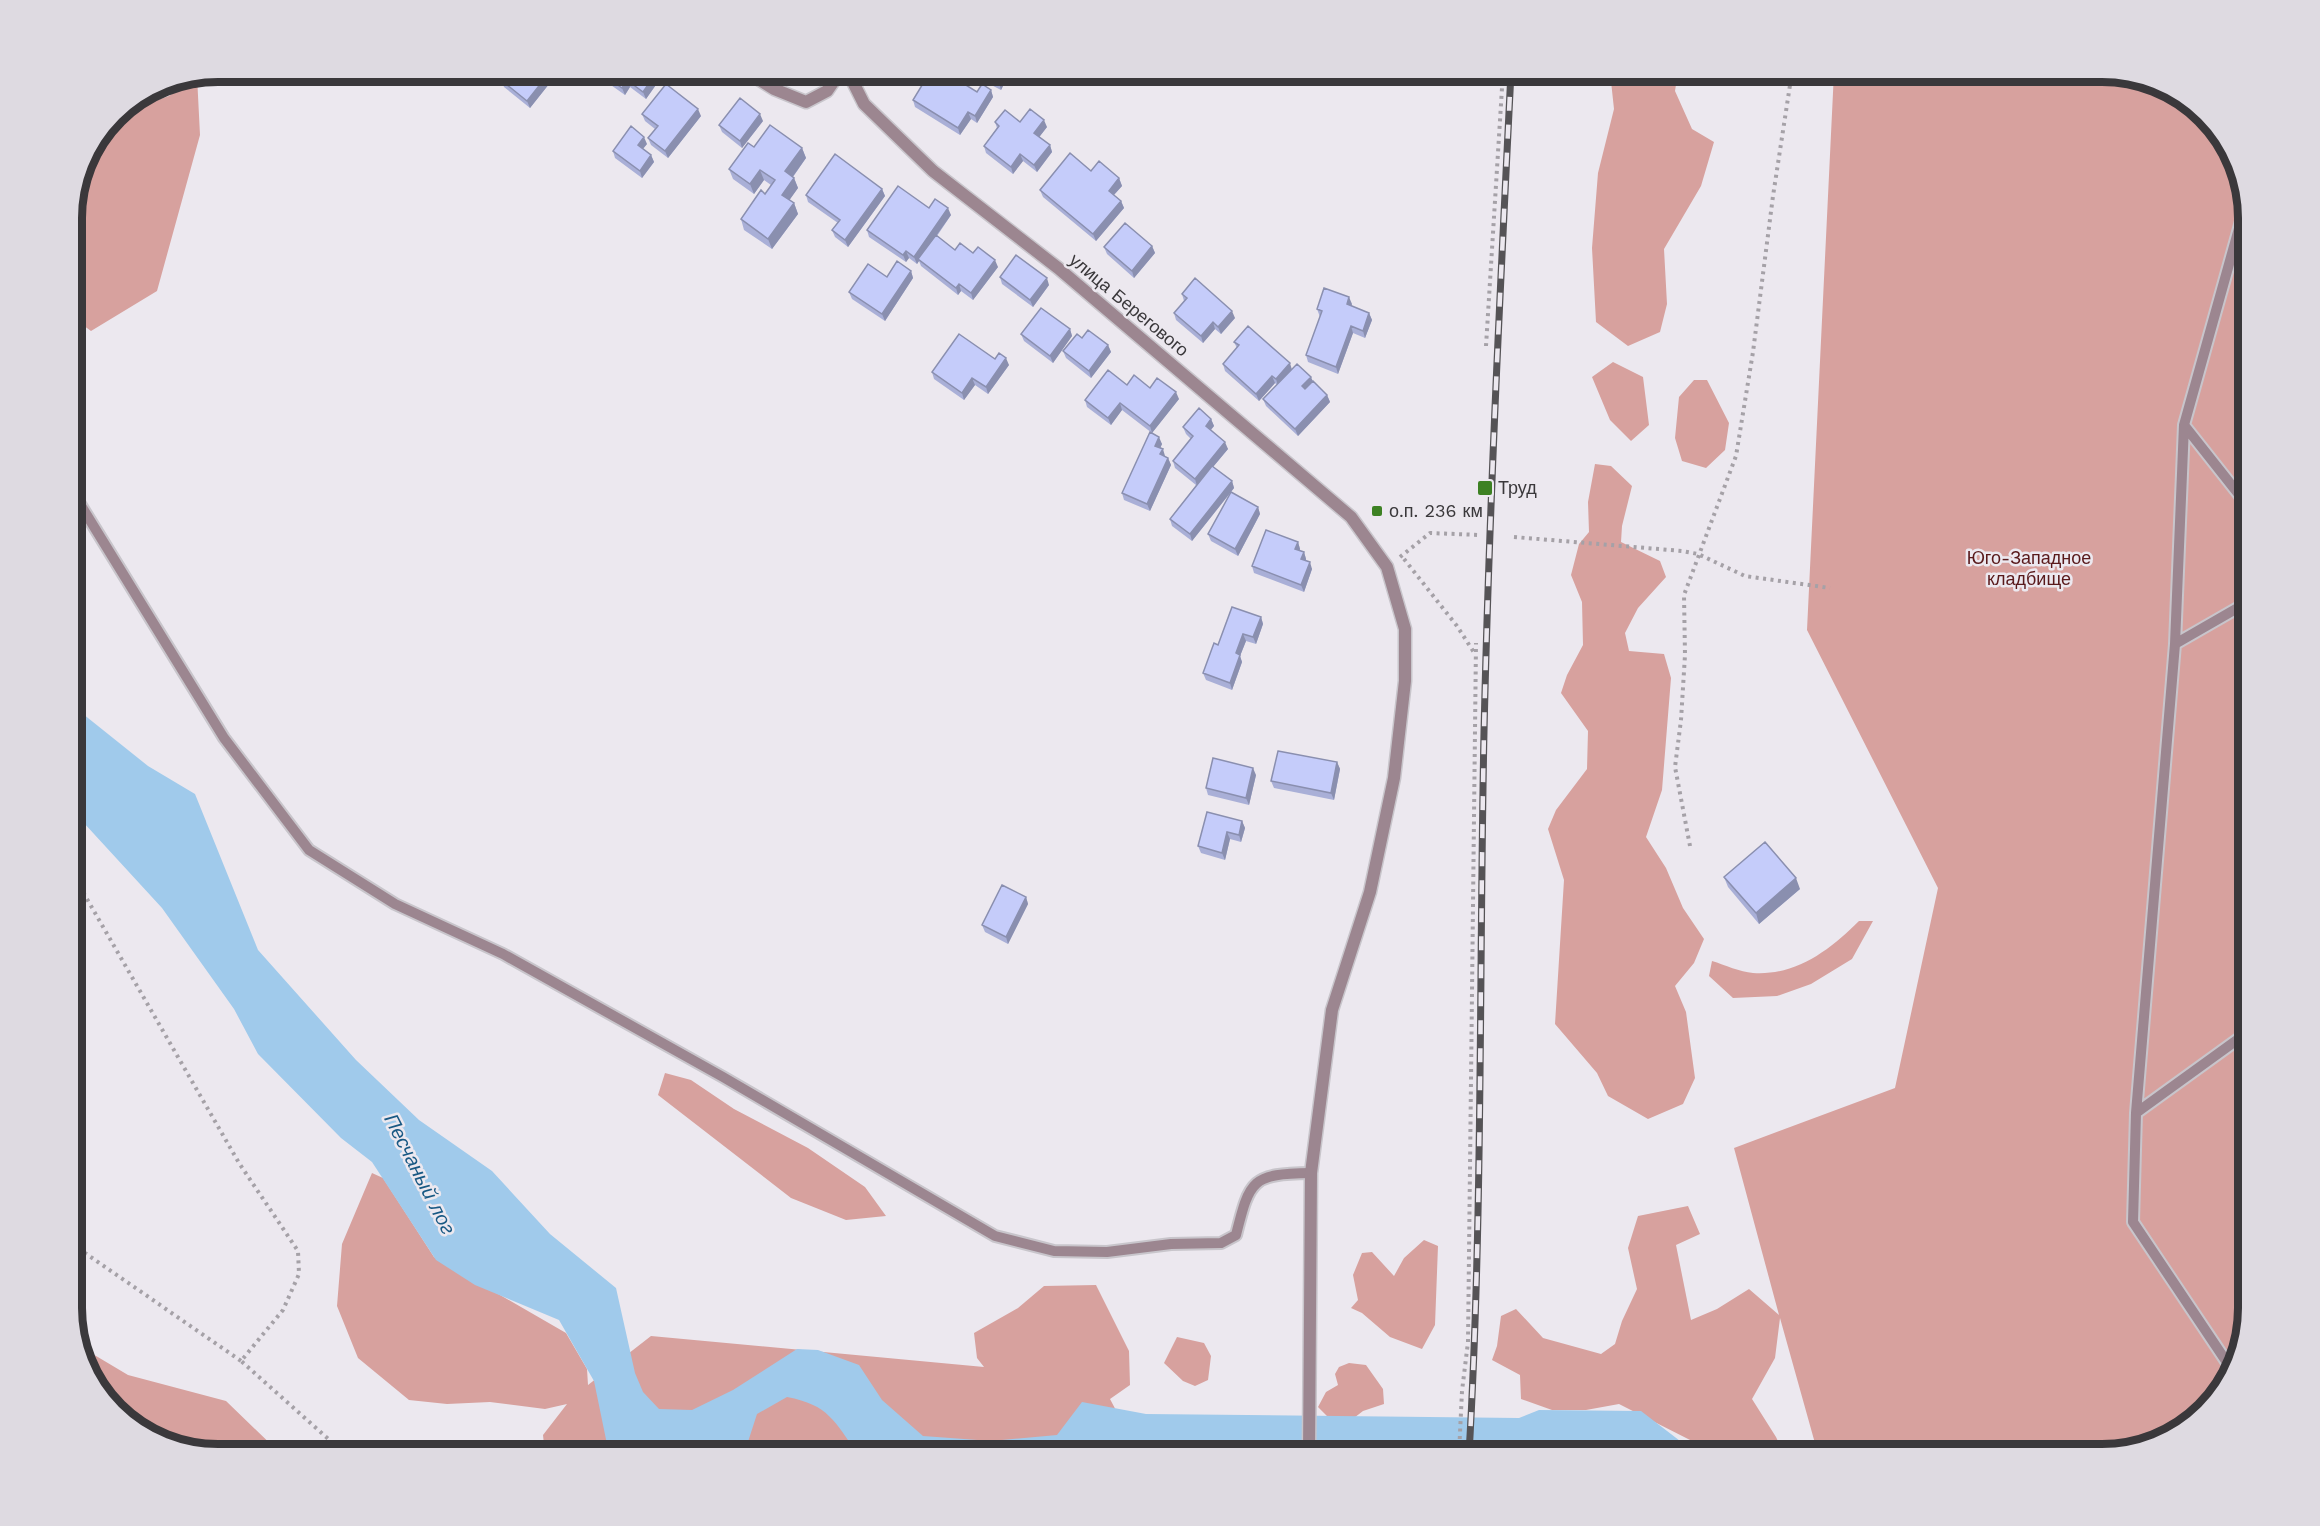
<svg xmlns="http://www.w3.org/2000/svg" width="2320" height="1526" viewBox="0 0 2320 1526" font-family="'Work Sans',sans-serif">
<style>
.forest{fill:#d7a19e}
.water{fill:#a0caeb}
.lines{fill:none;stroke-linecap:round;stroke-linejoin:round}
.lane-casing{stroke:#c8c5cb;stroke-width:14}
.street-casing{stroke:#c8c5cb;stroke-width:15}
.path{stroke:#a5a1a7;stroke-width:4;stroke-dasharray:3 4.5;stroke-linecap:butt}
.lane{stroke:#9c8690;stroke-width:10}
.street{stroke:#9c8690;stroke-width:12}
.rail-casing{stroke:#555356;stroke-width:7}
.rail{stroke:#ece8ef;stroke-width:4.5;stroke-dasharray:14;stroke-linecap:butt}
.wall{fill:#a9afd7}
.shaded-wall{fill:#8a8faf}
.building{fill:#c5ccfa;stroke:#8a8faf;stroke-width:1.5}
.poi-dot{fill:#3d8123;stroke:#ece8ef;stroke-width:2}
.labels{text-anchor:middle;stroke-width:5;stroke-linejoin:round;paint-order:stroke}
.street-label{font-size:18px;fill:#3a383b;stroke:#ece8ef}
.poi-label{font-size:18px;fill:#3a383b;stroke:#ece8ef;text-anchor:start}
.park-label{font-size:18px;fill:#59191b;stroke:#ece8ef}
.water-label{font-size:20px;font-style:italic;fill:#195984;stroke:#ece8ef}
.rim{fill:none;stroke:#3a383b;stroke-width:8}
</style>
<rect width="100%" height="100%" fill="#ece8ef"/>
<!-- forest -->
<path class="forest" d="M 1610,72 L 1678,72 L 1675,91 L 1692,129 L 1714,142 L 1701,186 L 1664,249 L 1667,304 L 1660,332 L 1628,346 L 1596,322 L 1592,248 L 1598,173 L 1614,109 Z
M 1834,72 L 2101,72 L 2183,97 L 2229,146 L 2248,218 L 2248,1308 L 2223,1389 L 2174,1435 L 2102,1454 L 1818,1454 L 1780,1318 L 1775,1358 L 1752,1399 L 1776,1437 L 1784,1454 L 1704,1454 L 1694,1442 L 1619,1404 L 1586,1410 L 1552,1410 L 1521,1399 L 1520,1375 L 1492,1360 L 1497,1346 L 1501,1316 L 1516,1309 L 1543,1338 L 1601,1354 L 1615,1344 L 1622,1321 L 1637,1289 L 1628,1248 L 1638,1216 L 1688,1206 L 1700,1234 L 1676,1245 L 1691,1320 L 1717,1309 L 1749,1289 L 1779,1315 L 1734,1148 L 1895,1088 L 1938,888 L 1807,630 Z
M 197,76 L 200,135 L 157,291 L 91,331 L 72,317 L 72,209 L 83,162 L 115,115 L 169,96 Z
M 1613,362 L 1643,377 L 1649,425 L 1631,441 L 1610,420 L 1592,377 Z
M 1694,380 L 1707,380 L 1729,423 L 1725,450 L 1706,468 L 1682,461 L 1675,438 L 1679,397 Z
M 1595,464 L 1611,466 L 1632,486 L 1622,526 L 1621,542 L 1660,561 L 1666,577 L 1638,608 L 1625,633 L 1629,651 L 1664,654 L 1671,678 L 1662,790 L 1646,837 L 1666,868 L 1683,908 L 1704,939 L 1694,963 L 1675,986 L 1686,1012 L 1695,1078 L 1683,1104 L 1648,1119 L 1608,1096 L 1597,1073 L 1555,1024 L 1564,880 L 1548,829 L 1556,810 L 1587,769 L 1588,731 L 1561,693 L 1567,675 L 1583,645 L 1582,602 L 1571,575 L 1579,544 L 1589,532 L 1588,502 Z
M 1859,921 L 1873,921 L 1852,959 L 1811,984 L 1777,996 L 1733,998 L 1709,976 L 1712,961 C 1725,965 1740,972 1753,973 C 1796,976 1830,950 1859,921 Z
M 665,1073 L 691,1080 L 734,1109 L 808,1148 L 865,1187 L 886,1216 L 846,1220 L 791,1198 L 658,1095 Z
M 372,1173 L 383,1178 L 434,1257 L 566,1333 L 587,1369 L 588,1385 L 651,1336 L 984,1367 L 977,1358 L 974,1333 L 1018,1308 L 1044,1286 L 1096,1285 L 1129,1351 L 1130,1385 L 1110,1399 L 1139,1454 L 545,1454 L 543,1435 L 567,1404 L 545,1409 L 490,1402 L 447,1404 L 409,1400 L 358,1358 L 337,1306 L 342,1244 Z
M 1424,1240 L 1438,1246 L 1435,1325 L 1422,1349 L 1390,1337 L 1362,1313 L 1351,1308 L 1358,1300 L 1353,1275 L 1362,1253 L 1372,1252 L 1394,1276 L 1404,1258 Z
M 1177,1337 L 1204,1343 L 1211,1356 L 1208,1380 L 1195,1386 L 1183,1381 L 1164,1363 Z
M 81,1347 L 128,1375 L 226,1401 L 281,1454 L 219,1454 L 137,1429 L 92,1381 Z
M 1349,1363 L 1366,1365 L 1383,1389 L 1384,1404 L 1363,1411 L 1350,1421 L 1333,1422 L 1318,1407 L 1326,1392 L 1338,1385 L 1335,1374 L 1339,1367 Z"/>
<!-- water -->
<path class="water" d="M 72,696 L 78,710 L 148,766 L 195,794 L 258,950 L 356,1060 L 419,1120 L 492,1171 L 550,1234 L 616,1288 L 635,1373 L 643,1392 L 659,1409 L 692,1410 L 733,1390 L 797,1349 L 818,1350 L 859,1365 L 882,1400 L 923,1436 L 991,1441 L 1057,1435 L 1082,1402 L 1146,1414 L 1519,1418 L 1539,1410 L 1641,1411 L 1697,1454 L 1483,1454 L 1425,1451 L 1422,1454 L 1401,1454 L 1406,1449 L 1145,1451 L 1135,1454 L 858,1454 C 834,1421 829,1405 787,1397 L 757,1414 L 746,1448 L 739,1454 L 609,1454 L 594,1381 L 559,1320 L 475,1285 L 436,1260 L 372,1162 L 341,1138 L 258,1054 L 234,1009 L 162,908 L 83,822 L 72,802 Z"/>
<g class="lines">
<!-- lane casing -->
<g class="lane-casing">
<path id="lane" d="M 2184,425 L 2248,506
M 72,491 L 224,738 L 309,850 L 395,904 L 503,954 L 723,1077 L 995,1236 L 1054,1251 L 1107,1252 L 1171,1244 L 1221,1243 L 1236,1235 C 1250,1179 1252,1174 1311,1173
M 2175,644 L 2248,602
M 2136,1113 L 2248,1032
M 2230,1367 L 2133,1222 L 2136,1113 L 2175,644 L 2184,425 L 2245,207"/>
</g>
<!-- street casing -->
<g class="street-casing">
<path id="street" d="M 747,72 L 774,89 L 806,102 L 827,91 L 840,72
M 848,72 L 864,104 L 933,171 L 1058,268 L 1351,517 L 1387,567 L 1405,629 L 1405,681 L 1394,778 L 1370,892 L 1332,1010 L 1311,1173 L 1309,1454"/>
</g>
<!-- path -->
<path class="path" d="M 1486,346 L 1503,72
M 1514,537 L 1682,551 L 1698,554 L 1745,576 L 1830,588
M 1400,557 L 1430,533 L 1480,535
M 1404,559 L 1457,626 L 1475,654
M 1690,846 L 1675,767 L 1681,720 L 1685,655 L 1684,595 L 1736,456 L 1753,352 L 1773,196 L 1792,72
M 72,873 L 239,1163 L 298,1251 L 299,1274 L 283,1310 L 241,1361 L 345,1454
M 72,1244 L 241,1361
M 1459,1454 L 1462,1391 L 1468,1342 L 1476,643"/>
<!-- lane -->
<use href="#lane" class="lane"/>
<!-- street -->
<use href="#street" class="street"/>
<!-- rail casing -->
<g class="rail-casing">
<path id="rail" d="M 1469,1454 C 1483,1214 1479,972 1484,732 C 1489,512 1500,292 1511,72"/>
</g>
<!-- rail -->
<use href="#rail" class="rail"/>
</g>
<!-- wall -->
<path class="wall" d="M 507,72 L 556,72 L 557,74 L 530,108 L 504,87 L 501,80 Z
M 665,72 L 646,99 L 630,87 L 625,95 L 608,83 L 605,76 Z
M 966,72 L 1010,72 L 1001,90 Z
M 991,90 L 993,97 L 977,123 L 971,119 L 960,135 L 915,107 L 913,100 Z
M 642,114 L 701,116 L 668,158 L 651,145 L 648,138 L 655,129 L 645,121 Z
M 763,121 L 742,148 L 722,132 L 719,125 Z
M 995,122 L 1020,122 L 1047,127 L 1039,137 L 1050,145 L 1052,152 L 1037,172 L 1023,161 L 1013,174 L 986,153 L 984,146 L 997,128 Z
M 647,144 L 643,149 L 651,155 L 654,162 L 642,178 L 615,158 L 613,151 Z
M 754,147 L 802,148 L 806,158 L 793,177 L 794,178 L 798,188 L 789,200 L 794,203 L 798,214 L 772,249 L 744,230 L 741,219 L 765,194 L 771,185 L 764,180 L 754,194 L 733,179 L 729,169 Z
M 1091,171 L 1119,178 L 1122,186 L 1114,195 L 1121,201 L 1124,208 L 1096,241 L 1043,197 L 1040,190 Z
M 882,189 L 885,196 L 848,247 L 835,237 L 832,230 L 838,223 L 808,202 L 806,195 Z
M 929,208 L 951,215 L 937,236 L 955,250 L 973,253 L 998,267 L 973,300 L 961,291 L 958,295 L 921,266 L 919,261 L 917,264 L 909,258 L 906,262 L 869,237 L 867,230 Z
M 1152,246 L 1155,253 L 1134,278 L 1107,254 L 1104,247 Z
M 911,271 L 913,278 L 885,321 L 852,299 L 849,292 L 887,277 Z
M 1000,277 L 1049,285 L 1033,307 L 1002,284 Z
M 1182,294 L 1235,318 L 1221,334 L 1215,329 L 1203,343 L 1176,320 L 1174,313 L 1184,301 Z
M 1352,304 L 1351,306 L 1369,313 L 1372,320 L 1365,338 L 1353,333 L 1338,374 L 1308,362 L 1306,355 L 1320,317 L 1317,309 Z
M 1070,329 L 1072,336 L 1053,363 L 1024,341 L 1021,334 Z
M 1082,338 L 1108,345 L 1111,352 L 1091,378 L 1066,358 L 1063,351 Z
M 1234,342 L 1292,369 L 1313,381 L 1327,395 L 1330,402 L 1298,436 L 1266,406 L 1263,399 L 1277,385 L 1275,383 L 1259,401 L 1225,371 L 1223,364 L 1237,348 Z
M 995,359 L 1009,365 L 988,394 L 975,385 L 964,400 L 934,379 L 932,372 Z
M 1127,385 L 1150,388 L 1179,399 L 1152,433 L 1162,444 L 1160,448 L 1165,456 L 1168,458 L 1171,465 L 1150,511 L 1124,500 L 1122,493 L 1152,433 L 1122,410 L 1111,425 L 1087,407 L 1085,400 Z
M 1211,419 L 1214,426 L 1211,430 L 1228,449 L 1213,467 L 1232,481 L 1234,488 L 1231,492 L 1258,507 L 1260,514 L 1238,556 L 1211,541 L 1208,534 L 1231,492 L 1192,541 L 1172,526 L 1170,519 L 1196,485 L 1175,468 L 1173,461 L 1191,439 L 1186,434 L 1183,427 Z
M 1298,542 L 1300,549 L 1300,551 L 1304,552 L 1306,559 L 1306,561 L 1312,569 L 1304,592 L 1254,573 L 1252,566 Z
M 1261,617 L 1263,624 L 1256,644 L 1246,641 L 1240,656 L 1242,662 L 1232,690 L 1206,680 L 1203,673 L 1218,645 Z
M 1337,762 L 1340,769 L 1334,800 L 1274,788 L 1271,781 Z
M 1256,775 L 1249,805 L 1208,795 L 1206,788 Z
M 1242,821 L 1245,828 L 1241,842 L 1230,839 L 1225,860 L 1201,853 L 1198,846 Z
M 1724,877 L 1800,889 L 1759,924 L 1728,887 Z
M 1026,897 L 1028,904 L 1008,944 L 985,932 L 982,925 Z"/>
<!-- shaded-wall -->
<path class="shaded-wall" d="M 550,72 L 556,72 L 557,74 L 530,108 L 527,101 Z
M 657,72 L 665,72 L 646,99 L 643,92 Z
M 1004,72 L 1010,72 L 1001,90 L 999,83 Z
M 627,80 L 630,87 L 625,95 L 622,88 Z
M 991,90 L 993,97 L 977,123 L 975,116 Z
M 698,109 L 701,116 L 668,158 L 665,151 Z
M 968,112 L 971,119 L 960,135 L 958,128 Z
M 760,114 L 763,121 L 742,148 L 740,141 Z
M 1044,120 L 1047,127 L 1037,140 L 1034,133 Z
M 644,137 L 647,144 L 640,152 L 638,145 Z
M 1050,145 L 1052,152 L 1037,172 L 1034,165 Z
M 802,148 L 806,158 L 789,182 L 785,171 Z
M 1020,154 L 1023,161 L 1013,174 L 1011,167 Z
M 651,155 L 654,162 L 642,178 L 640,171 Z
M 760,170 L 764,180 L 754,194 L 750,184 Z
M 794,178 L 798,188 L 786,205 L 782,195 Z
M 1119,178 L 1122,186 L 1111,198 L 1109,191 Z
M 882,189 L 885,196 L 848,247 L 845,240 Z
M 1121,201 L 1124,208 L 1096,241 L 1093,234 Z
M 794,203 L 798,214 L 772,249 L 768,239 Z
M 948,208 L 951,215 L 919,260 L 918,259 L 919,261 L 917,264 L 914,257 Z
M 1152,246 L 1155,253 L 1134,278 L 1132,271 Z
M 906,251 L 909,258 L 906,262 L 903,255 Z
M 995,260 L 998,267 L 973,300 L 971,293 Z
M 911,271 L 913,278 L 885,321 L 882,314 Z
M 1047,278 L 1049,285 L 1033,307 L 1030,300 Z
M 959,284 L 961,291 L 958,295 L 956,288 Z
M 1349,297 L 1352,304 L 1349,311 L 1347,304 Z
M 1232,311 L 1235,318 L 1221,334 L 1218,327 Z
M 1369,313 L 1372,320 L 1365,338 L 1363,331 Z
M 1213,322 L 1215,329 L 1203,343 L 1201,336 Z
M 1351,326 L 1353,333 L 1338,374 L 1336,367 Z
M 1070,329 L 1072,336 L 1053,363 L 1050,356 Z
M 1108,345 L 1111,352 L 1091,378 L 1089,371 Z
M 1006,358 L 1009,365 L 988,394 L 986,387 Z
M 1290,363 L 1292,370 L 1278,386 L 1276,379 Z
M 1272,376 L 1275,383 L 1259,401 L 1256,394 Z
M 1311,377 L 1314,384 L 1305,393 L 1302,386 Z
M 972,378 L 975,385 L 964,400 L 962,393 Z
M 1176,392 L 1179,399 L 1152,433 L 1150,426 Z
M 1327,395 L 1330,402 L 1298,436 L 1295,429 Z
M 1120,403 L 1122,410 L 1111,425 L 1108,418 Z
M 1211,419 L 1214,426 L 1208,433 L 1206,426 Z
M 1159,437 L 1162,444 L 1158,453 L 1155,446 Z
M 1225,442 L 1228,449 L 1197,486 L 1195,479 Z
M 1163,449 L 1165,456 L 1160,454 Z
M 1168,458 L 1171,465 L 1150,511 L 1147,504 Z
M 1232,481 L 1234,488 L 1192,541 L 1190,534 Z
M 1258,507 L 1260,514 L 1238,556 L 1235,549 Z
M 1298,542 L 1300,549 L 1297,556 L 1295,549 Z
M 1304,552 L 1306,559 L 1304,566 L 1301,559 Z
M 1310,562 L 1312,569 L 1304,592 L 1301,585 Z
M 1261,617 L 1263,624 L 1256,644 L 1253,637 Z
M 1243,634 L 1246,641 L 1240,656 L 1242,662 L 1232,690 L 1230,683 L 1236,653 Z
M 1337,762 L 1340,769 L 1334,800 L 1331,793 Z
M 1253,768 L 1256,775 L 1249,805 L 1246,798 Z
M 1242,821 L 1245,828 L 1241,842 L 1239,835 Z
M 1227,832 L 1230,839 L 1225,860 L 1222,853 Z
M 1796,878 L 1800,889 L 1759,924 L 1756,913 Z
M 1026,897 L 1028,904 L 1008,944 L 1006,937 Z"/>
<!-- building -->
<path class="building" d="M 507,72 L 550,72 L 527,101 L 501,80 Z
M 608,72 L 657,72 L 643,92 L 627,80 L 622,88 L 605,76 Z
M 930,72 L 945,72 L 977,92 L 982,84 L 991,90 L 975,116 L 968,112 L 958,128 L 913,100 Z
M 977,72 L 1004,72 L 999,83 Z
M 666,84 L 698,109 L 665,151 L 648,138 L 658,126 L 642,114 Z
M 740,98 L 760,114 L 740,141 L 719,125 Z
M 1030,109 L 1044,120 L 1034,133 L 1050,145 L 1034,165 L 1020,154 L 1011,167 L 984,146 L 999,126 L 995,122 L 1005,110 L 1020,122 Z
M 770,125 L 802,148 L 785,171 L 794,178 L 782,195 L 794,203 L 768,239 L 741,219 L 761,190 L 765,194 L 775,180 L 760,170 L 750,184 L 729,169 L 748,143 L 754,147 Z
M 631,126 L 644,137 L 638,145 L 651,155 L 640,171 L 613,151 Z
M 1070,153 L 1091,171 L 1099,161 L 1119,178 L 1109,191 L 1121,201 L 1093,234 L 1040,190 Z
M 835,154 L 882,189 L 845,240 L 832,230 L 840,220 L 806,195 Z
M 898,186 L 929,208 L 935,199 L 948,208 L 914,257 L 906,251 L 903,255 L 867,230 Z
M 1125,223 L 1152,246 L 1132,271 L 1104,247 Z
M 936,235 L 955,250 L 960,243 L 973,253 L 978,247 L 995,260 L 971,293 L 959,284 L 956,288 L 918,259 Z
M 1016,255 L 1047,278 L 1030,300 L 1000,277 Z
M 897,261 L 911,271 L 882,314 L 849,292 L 868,264 L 887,277 Z
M 1195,278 L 1232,311 L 1218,327 L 1213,322 L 1201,336 L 1174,313 L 1187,298 L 1182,294 Z
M 1324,288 L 1349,297 L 1347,304 L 1369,313 L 1363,331 L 1351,326 L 1336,367 L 1306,355 L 1322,311 L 1317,309 Z
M 1041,308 L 1070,329 L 1050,356 L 1021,334 Z
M 1248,326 L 1290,363 L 1276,379 L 1272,376 L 1256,394 L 1223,364 L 1239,345 L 1234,342 Z
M 1088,330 L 1108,345 L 1089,371 L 1063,351 L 1077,334 L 1082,338 Z
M 959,334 L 995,359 L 999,353 L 1006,358 L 986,387 L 972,378 L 962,393 L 932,372 Z
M 1297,364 L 1311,377 L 1302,386 L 1305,389 L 1313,381 L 1327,395 L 1295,429 L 1263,399 Z
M 1108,370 L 1127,385 L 1134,375 L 1150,388 L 1157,378 L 1176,392 L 1150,426 L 1120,403 L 1108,418 L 1085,400 Z
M 1199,408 L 1211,419 L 1206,426 L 1225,442 L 1195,479 L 1173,461 L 1193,436 L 1183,427 Z
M 1150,432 L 1159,437 L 1155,446 L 1163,449 L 1160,454 L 1168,458 L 1147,504 L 1122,493 Z
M 1212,466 L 1232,481 L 1190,534 L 1170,519 Z
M 1231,492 L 1258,507 L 1235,549 L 1208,534 Z
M 1266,530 L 1298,542 L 1295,549 L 1304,552 L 1301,559 L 1310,562 L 1301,585 L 1252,566 Z
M 1232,607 L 1261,617 L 1253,637 L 1243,634 L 1236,653 L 1240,655 L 1230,683 L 1203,673 L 1214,643 L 1218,645 Z
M 1278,751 L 1337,762 L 1331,793 L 1271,781 Z
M 1213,758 L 1253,768 L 1246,798 L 1206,788 Z
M 1207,812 L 1242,821 L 1239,835 L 1227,832 L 1222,853 L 1198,846 Z
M 1765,842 L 1796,878 L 1756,913 L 1724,877 Z
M 1002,885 L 1026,897 L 1006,937 L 982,925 Z"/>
<!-- markers -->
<g class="poi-dot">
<rect x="1477" y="480" width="16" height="16" rx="3"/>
<rect x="1371" y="505" width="12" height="12" rx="3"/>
</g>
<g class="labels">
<!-- street labels -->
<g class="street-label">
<text transform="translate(1129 305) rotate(40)" y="6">улица Берегового</text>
</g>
<!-- poi labels -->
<g class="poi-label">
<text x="1498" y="494">Труд</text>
<text x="1389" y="517">о.п. 236 км</text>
</g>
<!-- park labels -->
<g class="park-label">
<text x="2029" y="564">Юго-Западное<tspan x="2029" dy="21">кладбище</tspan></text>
</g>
<!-- water labels -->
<g class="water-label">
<text transform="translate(420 1174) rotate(63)" y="7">Песчаный лог</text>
</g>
</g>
<!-- crop -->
<path d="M0 0H2320V1526H0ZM218 82H2102A136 136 0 0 1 2238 218V1308A136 136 0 0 1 2102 1444H218A136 136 0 0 1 82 1308V218A136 136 0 0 1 218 82Z" fill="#dedae1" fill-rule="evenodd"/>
<path class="rim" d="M218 82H2102A136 136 0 0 1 2238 218V1308A136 136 0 0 1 2102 1444H218A136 136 0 0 1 82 1308V218A136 136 0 0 1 218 82Z"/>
</svg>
